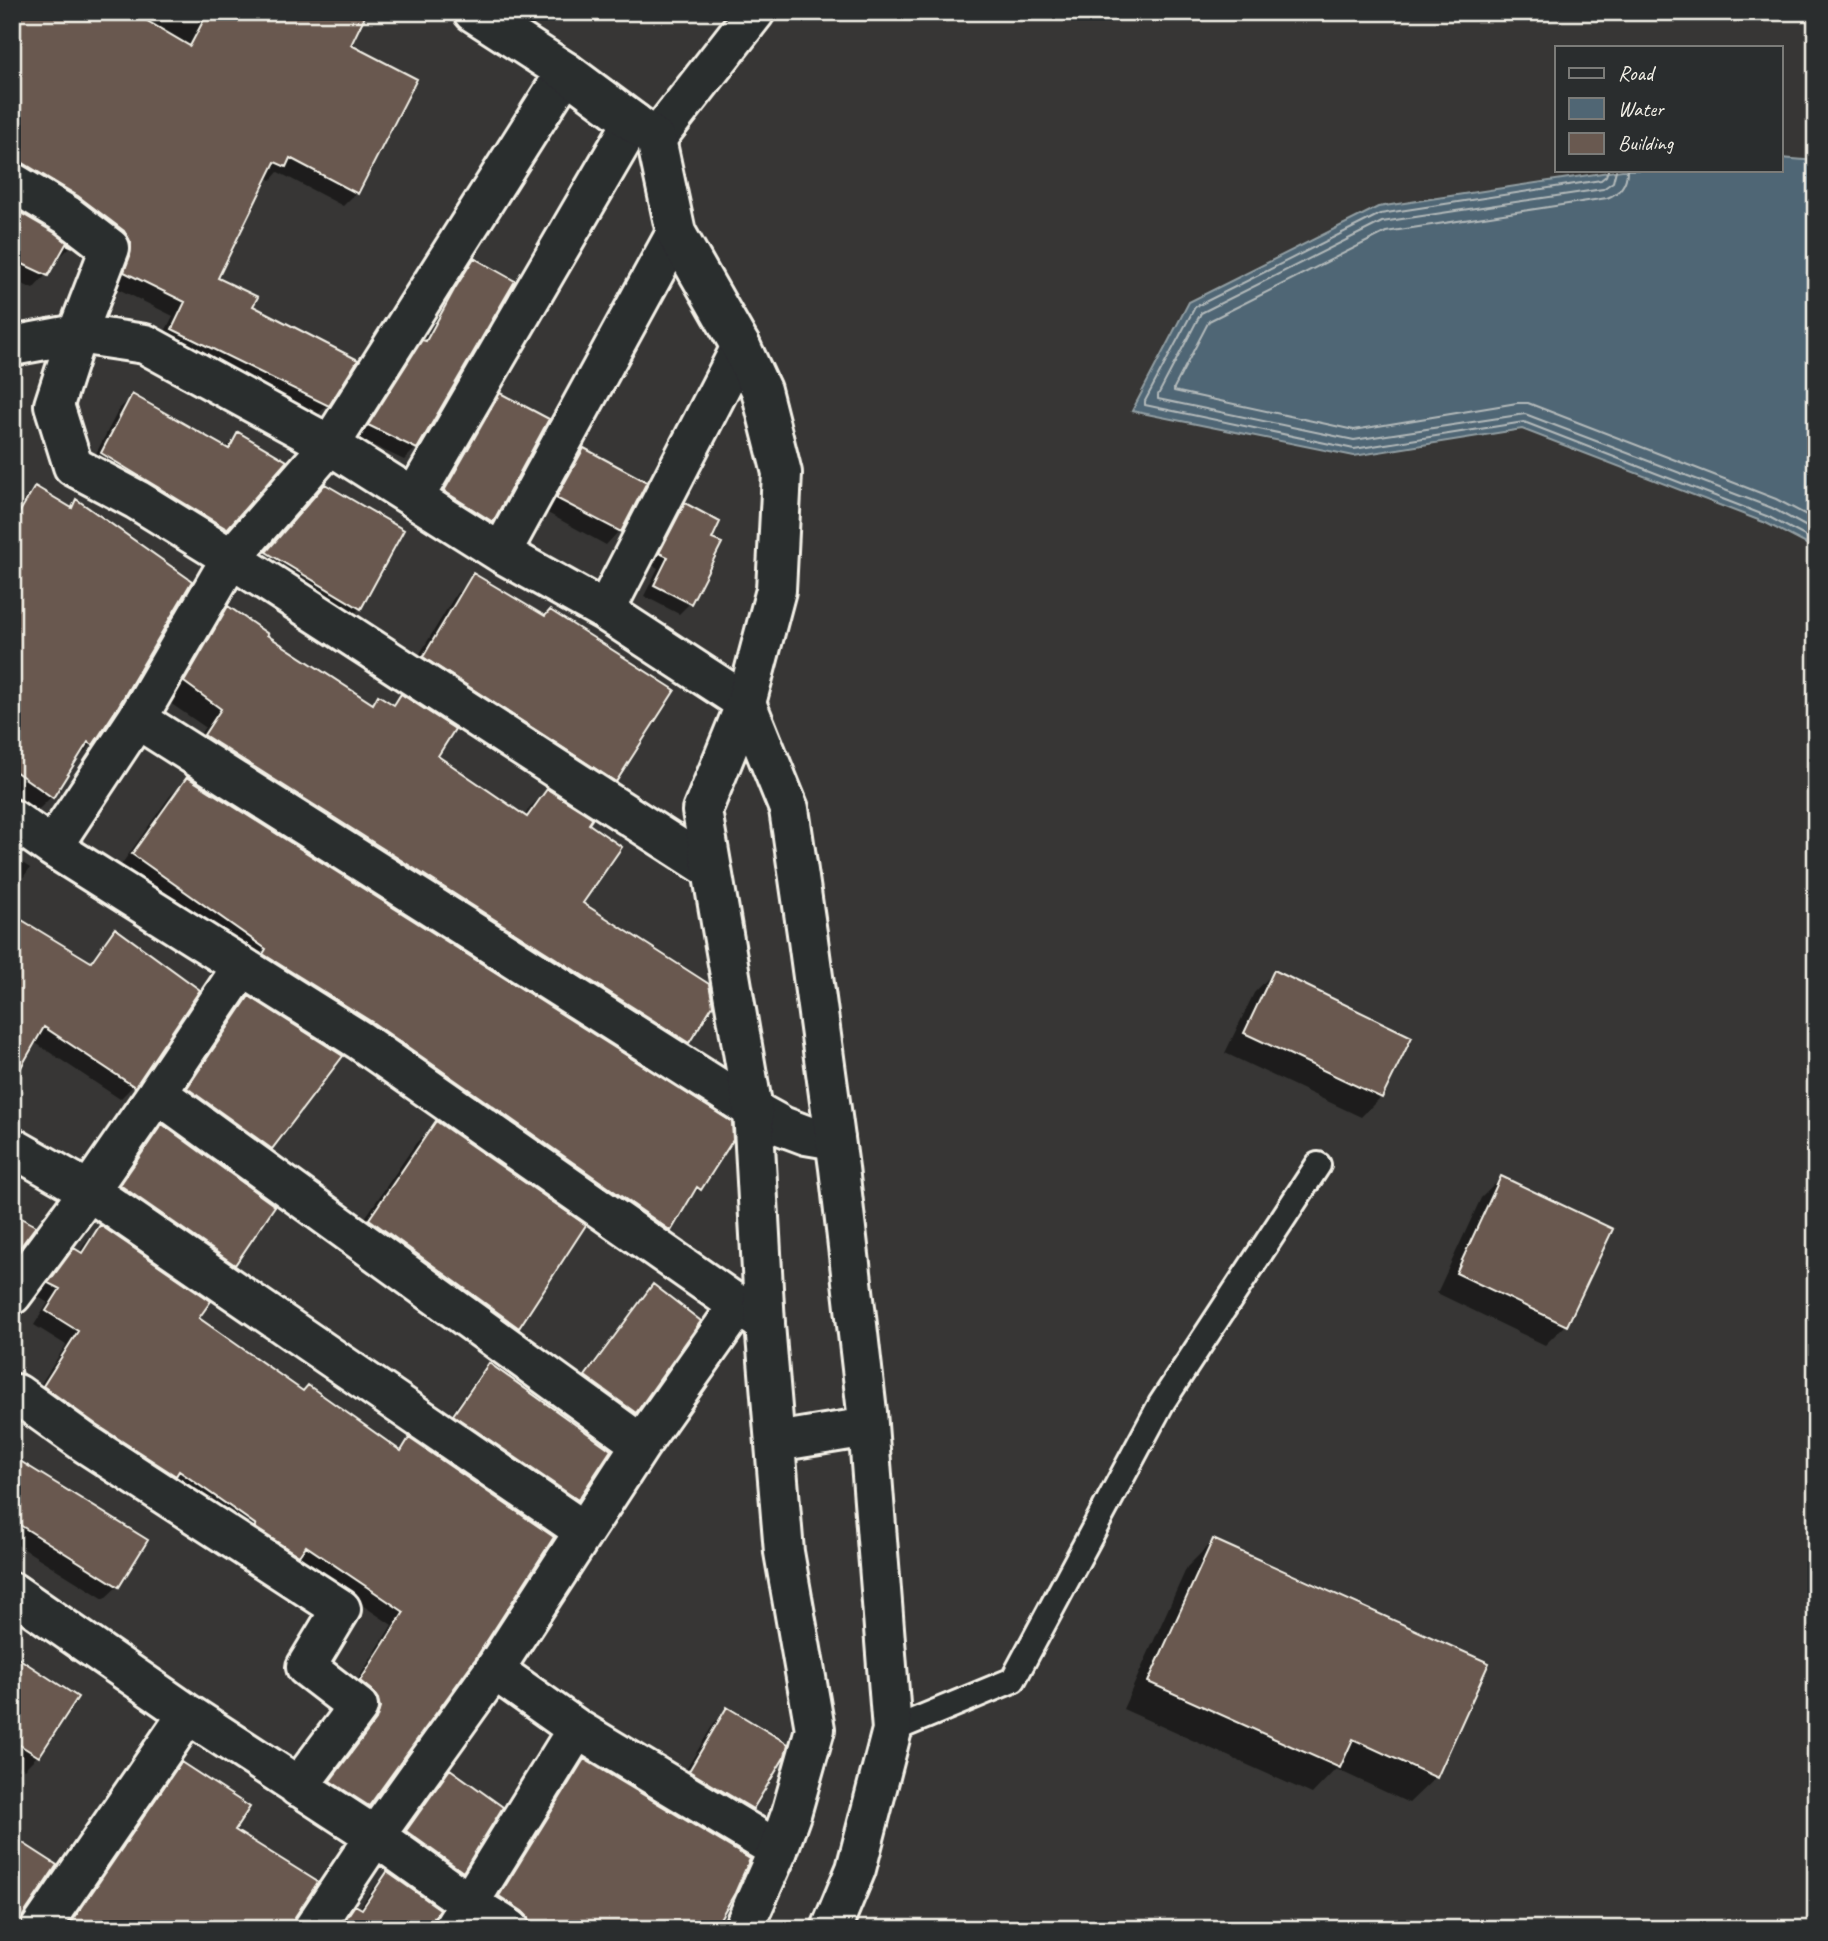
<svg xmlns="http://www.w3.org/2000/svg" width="1828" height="1941" viewBox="0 0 1828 1941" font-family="Caveat,sans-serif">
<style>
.water{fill:#506674;stroke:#929ea2;stroke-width:2}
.shadow{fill:#0007}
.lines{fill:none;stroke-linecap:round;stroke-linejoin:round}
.shore{stroke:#b2b9ba;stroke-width:2}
.building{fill:#695950;stroke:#f4f1e8;stroke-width:2}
.service-casing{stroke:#f4f1e8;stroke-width:30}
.minor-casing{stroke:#f4f1e8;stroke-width:44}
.tertiary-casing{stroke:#f4f1e8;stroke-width:44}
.service{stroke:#2a2d2e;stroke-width:24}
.minor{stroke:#2a2d2e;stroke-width:38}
.tertiary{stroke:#2a2d2e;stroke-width:38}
</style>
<rect width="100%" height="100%" fill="#373635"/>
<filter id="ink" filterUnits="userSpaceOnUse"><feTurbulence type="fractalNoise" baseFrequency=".0143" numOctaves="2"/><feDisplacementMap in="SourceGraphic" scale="14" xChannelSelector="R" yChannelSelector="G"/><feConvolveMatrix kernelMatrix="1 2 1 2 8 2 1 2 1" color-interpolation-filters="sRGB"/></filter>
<g filter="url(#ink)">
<!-- water -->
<path class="water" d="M 1781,158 L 1816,161 L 1816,549 L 1766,523 L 1522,429 L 1354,456 L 1132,411 L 1189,302 L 1378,207 L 1622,170 L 1781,170 Z"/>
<!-- shadow -->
<path class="shadow" d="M 12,12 L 365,12 L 348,46 L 356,193 L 343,206 L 278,172 L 271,180 L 266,177 L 215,278 L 251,307 L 327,405 L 314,419 L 159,343 L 173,316 L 112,286 L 118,271 L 12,178 Z
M 708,12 L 722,12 L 718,17 Z
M 12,210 L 54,235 L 70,247 L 58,259 L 56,259 L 46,275 L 33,289 L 12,279 Z
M 475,260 L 416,448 L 404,460 L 358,438 L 411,354 L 420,345 L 463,272 Z
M 501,395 L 492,521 L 478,534 L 431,505 L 487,409 Z
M 133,396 L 224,449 L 239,434 L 226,528 L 213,541 L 89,467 L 119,409 Z
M 584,450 L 644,483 L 619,531 L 606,545 L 544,511 L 570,463 Z
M 35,489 L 69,509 L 77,501 L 92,744 L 79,757 L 76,757 L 51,797 L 38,810 L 12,792 L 12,519 L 22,502 Z
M 312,499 L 360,608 L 347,621 L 254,566 Z
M 685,505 L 710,539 L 720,544 L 690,603 L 679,614 L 644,596 L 658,568 L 650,564 L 675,516 Z
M 474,576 L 615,780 L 597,799 L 407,675 L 456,594 Z
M 228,608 L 371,705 L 379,698 L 392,706 L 401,696 L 435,757 L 524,817 L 529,808 L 547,791 L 587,825 L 581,904 L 711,1005 L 688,1042 L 670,1060 L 187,753 L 205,727 L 167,701 L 211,626 Z
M 187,779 L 731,1139 L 699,1189 L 687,1201 L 669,1230 L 652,1248 L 116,872 L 170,796 Z
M 12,856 L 30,868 L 12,893 Z
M 12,916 L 89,963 L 102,944 L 115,931 L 134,1085 L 120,1099 L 34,1042 Z
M 1274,972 L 1381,1097 L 1361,1117 L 1225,1053 L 1254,993 Z
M 249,999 L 341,1057 L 270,1148 L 250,1168 L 168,1109 L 229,1019 Z
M 437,1123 L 583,1226 L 517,1327 L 497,1347 L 350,1240 L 416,1143 Z
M 162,1126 L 234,1264 L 220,1277 L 107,1199 L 149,1139 Z
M 1501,1178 L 1565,1325 L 1545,1345 L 1437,1293 L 1481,1198 Z
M 100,1227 L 197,1318 L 302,1393 L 398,1451 L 410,1440 L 552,1538 L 368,1805 L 355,1818 L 318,1794 L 363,1735 L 367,1723 L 348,1695 L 392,1625 L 293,1559 L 31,1399 L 66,1345 L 34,1325 L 48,1303 L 37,1296 L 61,1263 L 74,1250 L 79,1253 L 87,1240 Z
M 654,1287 L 699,1321 L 635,1412 L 621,1425 L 573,1390 L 640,1300 Z
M 489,1366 L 609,1450 L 577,1499 L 563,1513 L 441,1429 L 476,1379 Z
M 12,1458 L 118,1586 L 104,1599 L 16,1544 L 12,1551 Z
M 1213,1541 L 1436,1777 L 1409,1803 L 1336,1769 L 1312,1794 L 1123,1709 L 1187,1567 Z
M 12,1656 L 75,1697 L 37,1756 L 24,1769 L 12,1762 Z
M 727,1710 L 783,1756 L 751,1808 L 738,1822 L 677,1785 L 714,1723 Z
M 584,1761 L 712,1929 L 510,1929 L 486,1912 L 570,1776 Z
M 182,1764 L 233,1830 L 293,1916 L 290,1929 L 64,1929 L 167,1779 Z
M 450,1771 L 461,1871 L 448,1884 L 393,1845 L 437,1785 Z
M 387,1874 L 429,1929 L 336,1929 L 356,1907 L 359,1909 L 373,1888 Z"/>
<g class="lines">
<!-- shore -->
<path class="shore" d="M 1608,170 L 1606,176 L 1601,180 L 1380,214 L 1195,307 L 1145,401 L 1145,405 L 1354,449 L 1524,422 L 1769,517 L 1816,542
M 1616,170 L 1613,182 L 1603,189 L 1382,222 L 1201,313 L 1158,395 L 1158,399 L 1354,440 L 1525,414 L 1772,508 L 1816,532
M 1627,170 C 1627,184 1620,193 1607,198 L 1386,232 L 1209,321 L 1174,388 L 1174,391 L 1354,430 L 1517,403 L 1528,403 L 1776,499 L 1816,520"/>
</g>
<!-- building -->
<path class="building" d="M 12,12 L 132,12 L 190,46 L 208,12 L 367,12 L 351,45 L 417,79 L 358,194 L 290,158 L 286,167 L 275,162 L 218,278 L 258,297 L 253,306 L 358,360 L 329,406 L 172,329 L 185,302 L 124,272 L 130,256 L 131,243 L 124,231 L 78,196 L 23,163 L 12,160 Z
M 12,208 L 55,233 L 73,247 L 66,244 L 48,276 L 12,259 Z
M 474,258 L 515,281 L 417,449 L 368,425 L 422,340 L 426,341 L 454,290 Z
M 500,393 L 549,419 L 493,522 L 444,491 Z
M 132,394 L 229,449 L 238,432 L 287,461 L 227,529 L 101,453 Z
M 584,448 L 647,482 L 621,532 L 556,498 Z
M 325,484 L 404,530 L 361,609 L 266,552 Z
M 35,486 L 72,508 L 76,499 L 192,581 L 118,707 L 93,745 L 88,742 L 53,798 L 12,769 L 12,525 Z
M 685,503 L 720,522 L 712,539 L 722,543 L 691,604 L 654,585 L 668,557 L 659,553 Z
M 473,573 L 545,616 L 550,610 L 675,690 L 616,782 L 423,657 Z
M 228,606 L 268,634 L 267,635 L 373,704 L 378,695 L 394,705 L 401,694 L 455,729 L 438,756 L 527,817 L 547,789 L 593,818 L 589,824 L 622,847 L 583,903 L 709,984 L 713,1005 L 689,1043 L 204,735 L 221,709 L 184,682 Z
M 187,777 L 732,1122 L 733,1140 L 701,1190 L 697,1187 L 671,1231 L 372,1022 L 263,954 L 266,949 L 132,854 Z
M 12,914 L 91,962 L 115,928 L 200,990 L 135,1087 L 44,1027 L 12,1083 Z
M 1274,970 L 1412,1037 L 1382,1098 L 1244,1033 Z
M 249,996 L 343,1056 L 272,1149 L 187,1088 Z
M 436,1121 L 586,1225 L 519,1328 L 369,1219 Z
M 162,1124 L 275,1206 L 235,1265 L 120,1185 Z
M 1501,1176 L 1613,1229 L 1567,1326 L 1456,1273 Z
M 12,1213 L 36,1226 L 12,1258 Z
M 100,1225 L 211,1301 L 199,1318 L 303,1391 L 308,1385 L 401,1451 L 409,1438 L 554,1537 L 476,1658 L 369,1806 L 330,1781 L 376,1720 L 380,1708 L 378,1699 L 371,1690 L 360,1681 L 404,1612 L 306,1546 L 299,1556 L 254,1527 L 256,1525 L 179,1471 L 176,1476 L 97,1425 L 43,1386 L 78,1331 L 46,1311 L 60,1289 L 48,1283 L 74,1248 L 82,1253 Z
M 653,1284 L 701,1321 L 636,1413 L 585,1376 Z
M 489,1363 L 611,1450 L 578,1500 L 453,1415 Z
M 12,1456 L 148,1540 L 119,1587 L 12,1520 Z
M 1213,1539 L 1489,1663 L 1437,1778 L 1353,1739 L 1340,1768 L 1148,1682 Z
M 12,1654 L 78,1697 L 39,1757 L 12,1740 Z
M 727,1707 L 788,1744 L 785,1756 L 753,1809 L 689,1771 Z
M 584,1759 L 750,1859 L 735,1893 L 714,1929 L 532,1929 L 529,1918 L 522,1911 L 499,1896 Z
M 181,1762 L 250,1807 L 235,1830 L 318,1882 L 295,1917 L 291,1929 L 67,1929 Z
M 450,1769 L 503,1807 L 463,1872 L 406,1831 Z
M 12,1836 L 57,1865 L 22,1917 L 18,1929 L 12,1929 Z
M 387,1872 L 440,1909 L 434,1918 L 431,1929 L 339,1929 L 355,1905 L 362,1909 Z"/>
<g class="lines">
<!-- service casing -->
<g class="service-casing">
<path id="service" d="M 892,1730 L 1013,1680 L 1161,1404 L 1318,1165"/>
</g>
<!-- minor casing -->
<g class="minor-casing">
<path id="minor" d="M 656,139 L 755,12
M 12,182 L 67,215 L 110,248 L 77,334 L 54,405 L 73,466 L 137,500 L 231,558 L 711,869
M 12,346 L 77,334 L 145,344 L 330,445 L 501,553 L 605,611 L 746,703
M 414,498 L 633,122
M 501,553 L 676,233
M 605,611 L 741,347
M 137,719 L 753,1110 L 782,1126 L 806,1135 L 835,1140
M 12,819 L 52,847 L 359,1040 L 765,1324
M 52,847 L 137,719 L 231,558 L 330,445 L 566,72
M 157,1093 L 242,967
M 12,1147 L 89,1191 L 584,1531
M 12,1295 L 89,1191 L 157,1093 L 641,1444 L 494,1670 L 375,1836 L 313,1929
M 17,1394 L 85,1443 L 341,1609 L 306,1667 L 358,1707 L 298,1787
M 641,1444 L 739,1305
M 12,1592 L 188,1714 L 375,1836 L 470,1904 L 510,1929
M 494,1670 L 577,1729 L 778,1850
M 40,1929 L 188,1714
M 453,1929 L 577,1729"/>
</g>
<!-- tertiary casing -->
<g class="tertiary-casing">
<path id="tertiary" d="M 473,12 L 566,72 L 656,139 L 676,233 L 741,347 L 761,390 L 782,473 L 776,590 L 746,703 L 702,811 L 753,1110 L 765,1324 L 784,1552 L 815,1729 L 791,1814 L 778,1850 L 743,1929
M 746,703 L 789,809 L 808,940 L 839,1168 L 867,1412 L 892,1730 L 856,1869 L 831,1929
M 776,1442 L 868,1427"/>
</g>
<!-- service -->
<use href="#service" class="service"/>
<!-- minor -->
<use href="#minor" class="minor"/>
<!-- tertiary -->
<use href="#tertiary" class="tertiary"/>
</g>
</g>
<!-- margin -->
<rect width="1828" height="1941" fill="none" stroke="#2a2d2e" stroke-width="42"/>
<rect x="21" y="21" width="1786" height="1899" fill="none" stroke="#f4f1e8" stroke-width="2.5" filter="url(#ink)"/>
<!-- legend -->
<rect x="1555" y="46" width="228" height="126" fill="#2a2d2e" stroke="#7b7b78" stroke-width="2"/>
<rect x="1569" y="68" width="35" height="10" fill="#2a2d2e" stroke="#7b7b78" stroke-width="2"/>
<text x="1618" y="80" font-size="21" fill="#f4f1e8">Road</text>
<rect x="1569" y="98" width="35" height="21" fill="#506674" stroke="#7b7b78" stroke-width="2"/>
<text x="1618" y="116" font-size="21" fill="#f4f1e8">Water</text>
<rect x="1569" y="133" width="35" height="21" fill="#695950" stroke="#7b7b78" stroke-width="2"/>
<text x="1618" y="150" font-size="21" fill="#f4f1e8">Building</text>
</svg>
